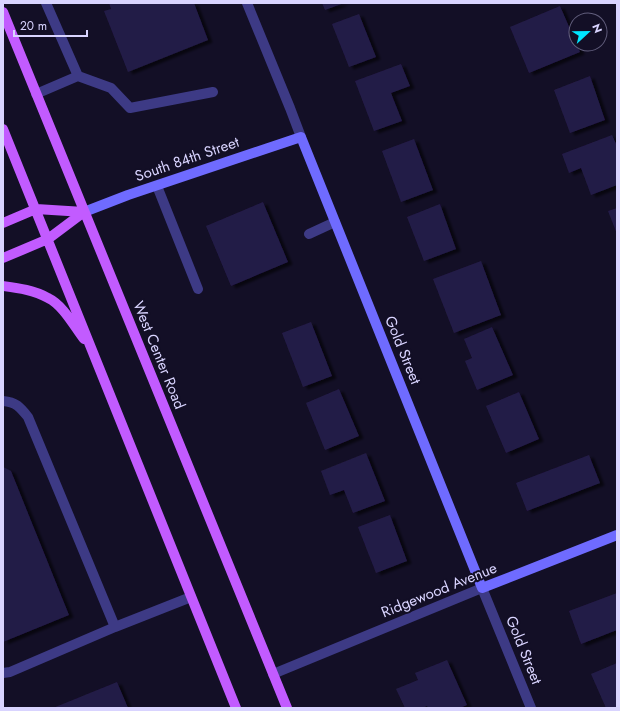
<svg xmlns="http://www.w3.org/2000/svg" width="620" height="711" viewBox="0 0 620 711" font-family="Jost,sans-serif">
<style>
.building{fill:#241b47;filter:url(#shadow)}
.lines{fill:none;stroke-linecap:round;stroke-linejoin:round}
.service{stroke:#3d3a85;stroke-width:10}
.minor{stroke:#3d3a85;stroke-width:10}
.secondary{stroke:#6f6bff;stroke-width:10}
.primary{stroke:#c25bff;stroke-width:10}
.labels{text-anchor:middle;stroke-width:4;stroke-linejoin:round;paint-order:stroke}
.street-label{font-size:15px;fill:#d9d4ff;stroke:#130f26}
</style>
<defs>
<filter id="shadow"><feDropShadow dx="4.5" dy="2.5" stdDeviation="1" flood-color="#0009"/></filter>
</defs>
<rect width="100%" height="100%" fill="#130f26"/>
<!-- building -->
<path class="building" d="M 109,3 L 194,3 L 208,40 L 128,72 L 104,11 L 111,9 Z
M 322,3 L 344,3 L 325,10 Z
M 560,6 L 580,52 L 529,73 L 510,27 Z
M 359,14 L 376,57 L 349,67 L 332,24 Z
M 401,64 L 410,86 L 391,93 L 402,121 L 374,131 L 355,81 Z
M 590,76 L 605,120 L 570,133 L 554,90 Z
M 612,135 L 617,146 L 617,185 L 591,195 L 581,168 L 569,173 L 562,154 Z
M 414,139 L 433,190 L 401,202 L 382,151 Z
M 263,202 L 288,262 L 231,286 L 206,226 Z
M 440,204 L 456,249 L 424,261 L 407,217 Z
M 617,208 L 617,234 L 608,211 Z
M 481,261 L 501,315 L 454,333 L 433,279 Z
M 311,322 L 332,376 L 303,387 L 282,333 Z
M 492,327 L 513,375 L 477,390 L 465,361 L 472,358 L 464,339 Z
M 339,389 L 359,436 L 325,450 L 306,403 Z
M 519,392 L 539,439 L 506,453 L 486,406 Z
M 366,453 L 385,501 L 353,513 L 344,490 L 330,495 L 321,471 Z
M 589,455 L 600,483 L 527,511 L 516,483 Z
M 3,467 L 11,471 L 13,476 L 69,615 L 3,642 Z
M 390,515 L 407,561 L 376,573 L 358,527 Z
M 617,593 L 617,630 L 581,644 L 569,611 Z
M 447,660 L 467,705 L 460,708 L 428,708 L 427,706 L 422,708 L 405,708 L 396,689 L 418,680 L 415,673 Z
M 617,663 L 617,708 L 606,708 L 591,674 Z
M 117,682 L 128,708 L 53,708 Z"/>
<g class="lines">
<!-- service -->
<path class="service" d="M 46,3 L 78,76
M 36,94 L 78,76 L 111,88 L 130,108 L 213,92
M 157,186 L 198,289
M 309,234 L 335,222
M 3,401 C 16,402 20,407 28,417 L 115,627 L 191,597
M 3,673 L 10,672 L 115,627"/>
<!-- minor -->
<path class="minor" d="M 247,3 L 290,108 L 301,137
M 273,674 L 482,588 L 531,708"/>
<!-- secondary -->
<path class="secondary" d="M 84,212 L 128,195 L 301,137 L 482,588 L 617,535"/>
<!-- primary -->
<path class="primary" d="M 3,12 L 287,708
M 3,129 L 236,708
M 3,223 L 36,209 L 84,212
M 3,258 L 48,239 L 84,212
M 3,286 C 18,288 34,290 48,298 C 63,305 74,326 84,339"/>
</g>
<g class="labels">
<!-- street labels -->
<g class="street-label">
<text transform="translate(187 159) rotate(-19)" y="5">South 84th Street</text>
<text transform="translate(403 350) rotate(68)" y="5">Gold Street</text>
<text transform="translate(159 355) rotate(68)" y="5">West Center Road</text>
<text transform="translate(439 590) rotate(-22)" y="5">Ridgewood Avenue</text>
<text transform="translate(524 650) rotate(68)" y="5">Gold Street</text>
</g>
</g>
<!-- border -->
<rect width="620" height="711" fill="none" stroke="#d9d4ff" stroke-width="8"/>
<!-- north arrow -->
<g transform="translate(588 32) rotate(68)"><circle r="19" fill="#130f26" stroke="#625e7d"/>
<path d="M0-3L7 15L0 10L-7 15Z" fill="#00e5ff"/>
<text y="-6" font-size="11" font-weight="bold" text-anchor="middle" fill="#d9d4ff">N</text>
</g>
<!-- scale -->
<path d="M14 30v6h73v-6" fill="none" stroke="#d9d4ff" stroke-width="2"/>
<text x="20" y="30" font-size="12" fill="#d9d4ff" stroke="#130f26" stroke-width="3" paint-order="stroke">20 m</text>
</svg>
